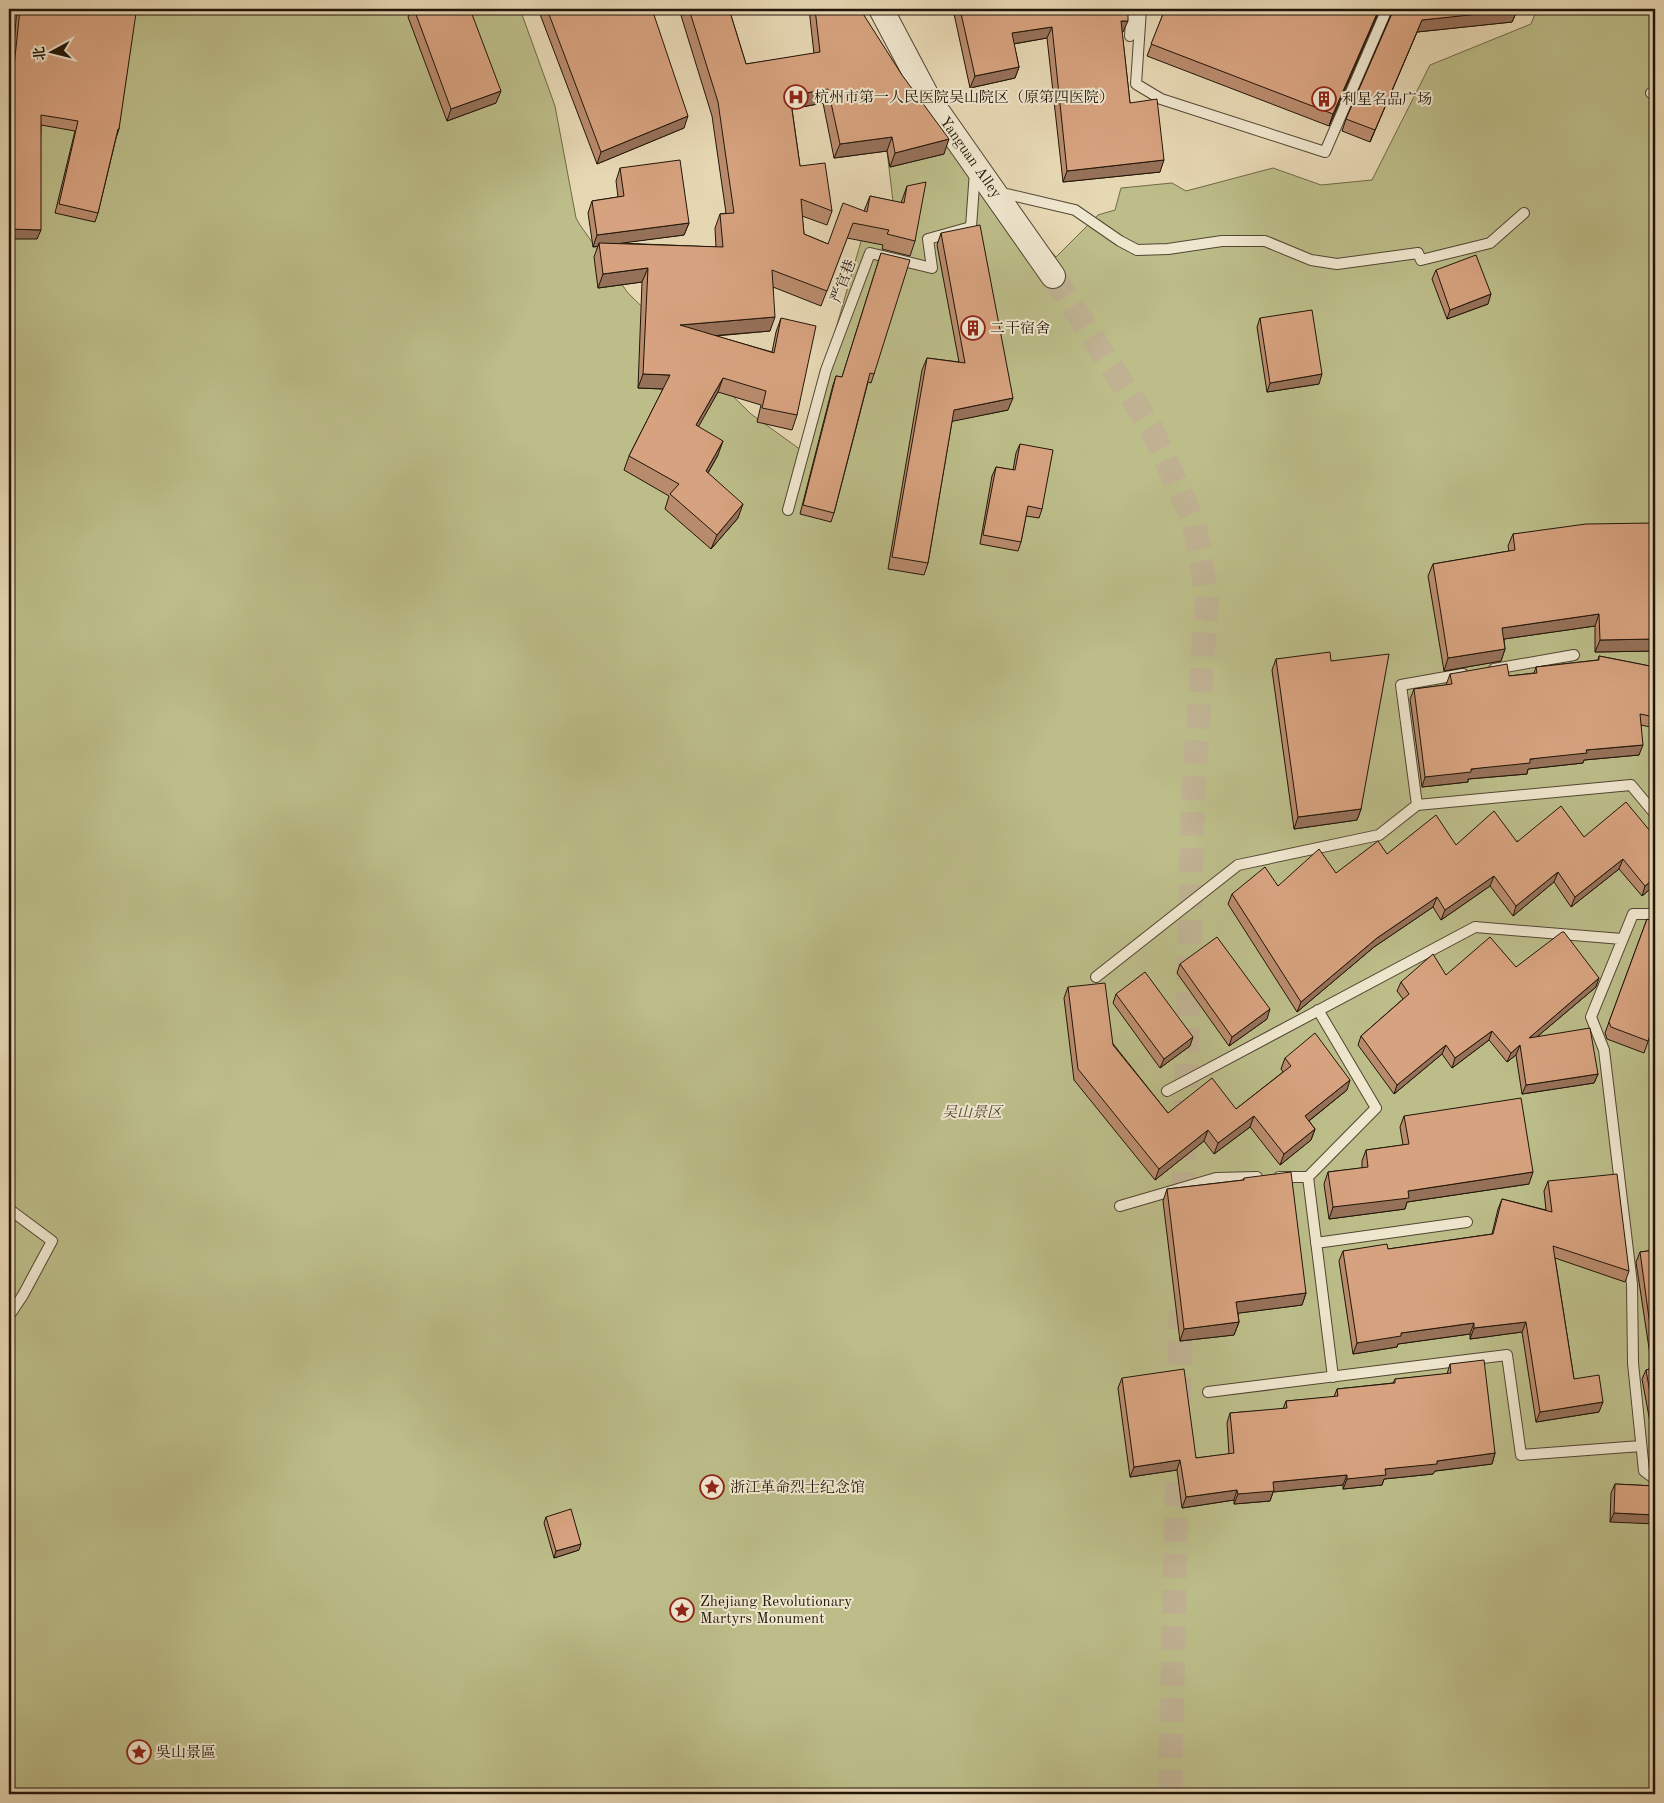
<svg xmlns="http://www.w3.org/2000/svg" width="1664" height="1803" viewBox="0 0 1664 1803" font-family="'Old Standard TT','Noto Serif SC',serif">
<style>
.green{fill:#bcbd89;stroke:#6e6948}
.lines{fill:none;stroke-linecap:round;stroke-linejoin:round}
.tertiary-tunnel{stroke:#bfb192;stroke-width:24;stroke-dasharray:24 12;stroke-linecap:butt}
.service-casing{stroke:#524633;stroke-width:12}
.tertiary-casing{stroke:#524633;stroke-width:26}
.service{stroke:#efe6ce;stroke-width:10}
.tertiary{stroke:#efe6ce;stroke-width:24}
.wall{fill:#b98b6d;stroke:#211508}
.shaded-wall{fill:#967159;stroke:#211508}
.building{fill:#d7a27f;stroke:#211508}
.labels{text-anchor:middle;stroke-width:4;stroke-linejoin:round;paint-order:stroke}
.poi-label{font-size:15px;fill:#211508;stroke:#efe6ce;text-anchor:start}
.street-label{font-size:15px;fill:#211508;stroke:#efe6ce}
.park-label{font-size:15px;font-style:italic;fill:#50472f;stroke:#efe6ce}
</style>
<rect width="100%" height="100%" fill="#e7d8b4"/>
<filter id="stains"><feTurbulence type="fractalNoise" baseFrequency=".004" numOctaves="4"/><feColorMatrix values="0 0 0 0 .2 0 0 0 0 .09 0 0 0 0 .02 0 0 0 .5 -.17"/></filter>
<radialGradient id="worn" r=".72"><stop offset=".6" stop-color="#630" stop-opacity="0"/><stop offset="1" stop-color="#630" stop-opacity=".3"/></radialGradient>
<!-- green -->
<path class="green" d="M 9,9 L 520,9 L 555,106 L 576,218 L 580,225 L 628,293 L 751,414 L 801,450 L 864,231 L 896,227 L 881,100 L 901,80 L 1056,257 L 1098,215 L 1115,210 L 1121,188 L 1172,183 L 1186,191 L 1273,168 L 1321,185 L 1372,180 L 1430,65 L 1531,24 L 1537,9 L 1655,9 L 1655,1794 L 9,1794 Z"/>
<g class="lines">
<!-- tertiary-tunnel -->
<path class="tertiary-tunnel" d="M 1053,276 L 1151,428 L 1194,522 L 1207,596 L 1193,799 L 1183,1214
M 1179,1401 L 1181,1310
M 1170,1794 L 1178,1442"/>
<!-- service casing -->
<g class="service-casing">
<path id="service" d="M 1141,9 L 1136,84 L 1161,99 L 1325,152 L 1387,9
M 1130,36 L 1132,9
M 1651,93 L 1655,91
M 998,192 L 1075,210 L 1120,241 L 1137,250 L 1168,249 L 1222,241 L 1265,241 L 1311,260 L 1337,264 L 1418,253 L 1421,260 L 1490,243 L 1524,213
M 788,510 L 826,370 L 870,253 L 932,268 L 928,239 L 971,227 L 975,171
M 1494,669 L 1574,655
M 1463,674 L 1401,685 L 1417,805 L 1631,785 L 1655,814
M 1655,914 L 1633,914 L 1591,1017 L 1604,1050 L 1632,1284 L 1633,1363 L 1644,1471 L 1655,1479
M 1096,977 L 1238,865 L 1379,835 L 1417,805
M 1318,1010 L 1376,1108 L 1308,1177 L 1333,1377
M 1167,1091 L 1475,927 L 1622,939
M 1279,1177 L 1308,1177
M 1120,1206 L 1216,1178 L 1257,1177
M 9,1209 L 52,1241 L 23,1295 L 9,1316
M 1316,1243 L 1467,1222
M 1208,1392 L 1507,1355 L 1521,1455 L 1641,1446"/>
</g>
<!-- tertiary casing -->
<g class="tertiary-casing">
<path id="tertiary" d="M 881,9 L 928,98 L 1053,276"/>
</g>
<!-- service -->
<use href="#service" class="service"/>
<!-- tertiary -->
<use href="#tertiary" class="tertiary"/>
</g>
<!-- wall -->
<path class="wall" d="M 17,9 L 108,9 L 119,129 L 116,138 L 98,213 L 95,222 L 55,213 L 75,131 L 41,125 L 37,239 L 12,67 Z
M 411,9 L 470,9 L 496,103 L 447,121 L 408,17 Z
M 538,9 L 652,9 L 684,128 L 597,164 Z
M 679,9 L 729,9 L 746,64 L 814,54 L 809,9 L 860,9 L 944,154 L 890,167 L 887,151 L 834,158 L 823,103 L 792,109 L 800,166 L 832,211 L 827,225 L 802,216 L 804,234 L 828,244 L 864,211 L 870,196 L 901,203 L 907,186 L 915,241 L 910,256 L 882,249 L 883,245 L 847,238 L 821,306 L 773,287 L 770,331 L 716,336 L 772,352 L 776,332 L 781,318 L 797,415 L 792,430 L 757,422 L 761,405 L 718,392 L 698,426 L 718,455 L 708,473 L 738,518 L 711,549 L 665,509 L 669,496 L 624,470 L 629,456 L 663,389 L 638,388 L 642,282 L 598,288 L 594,257 L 598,246 L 593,247 L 588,213 L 592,201 L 618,197 L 616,181 L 620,168 L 689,223 L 684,235 L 619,243 L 716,247 L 715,228 L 720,214 L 726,213 L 712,116 Z
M 953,9 L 1128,9 L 1123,32 L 1122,32 L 1130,103 L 1160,172 L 1063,182 L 1047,38 L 1014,44 L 1019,67 L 1015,78 L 970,88 Z
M 1165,9 L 1380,9 L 1329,126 L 1147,56 Z
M 1393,9 L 1518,9 L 1512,22 L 1417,32 L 1370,142 L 1342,131 L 1346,119 L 1393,10 Z
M 941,233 L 1008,410 L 952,421 L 928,563 L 924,575 L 888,569 L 922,370 L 927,358 L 959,362 L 937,245 Z
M 881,253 L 874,374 L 871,383 L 868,382 L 834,513 L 831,522 L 800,514 L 833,385 L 836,376 L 842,377 Z
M 1436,270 L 1488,304 L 1447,319 L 1432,279 Z
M 1260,318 L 1319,384 L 1267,392 L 1257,327 Z
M 1020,444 L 1042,509 L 1039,518 L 1026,516 L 1021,542 L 1018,551 L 980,544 L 992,476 L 996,467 L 1013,470 L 1016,453 Z
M 1655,523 L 1655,648 L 1654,651 L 1595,652 L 1595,626 L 1504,639 L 1505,649 L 1501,661 L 1444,671 L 1428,576 L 1433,564 L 1509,551 L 1508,546 L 1513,534 Z
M 1599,656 L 1655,667 L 1655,728 L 1641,725 L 1639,755 L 1584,760 L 1583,763 L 1528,769 L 1527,774 L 1468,779 L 1468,782 L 1422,787 L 1410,699 L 1414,689 L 1446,685 L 1450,674 L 1509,676 L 1534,673 L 1536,667 L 1598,660 Z
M 1276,659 L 1331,661 L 1361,809 L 1357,820 L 1294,829 L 1272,670 Z
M 1584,837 L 1655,837 L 1655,885 L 1642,896 L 1619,869 L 1571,907 L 1554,882 L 1513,916 L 1490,886 L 1441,920 L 1433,907 L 1374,947 L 1297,1012 L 1228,904 L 1232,894 L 1278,886 L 1336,873 L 1387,854 L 1456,845 Z
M 1647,919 L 1655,1022 L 1644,1053 L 1607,1039 L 1605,1033 Z
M 1180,964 L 1267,1019 L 1229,1046 L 1177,973 Z
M 1516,967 L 1596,987 L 1538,1036 L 1598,1074 L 1594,1083 L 1522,1094 L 1516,1055 L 1507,1062 L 1489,1040 L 1452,1068 L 1442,1054 L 1394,1094 L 1358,1045 L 1361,1036 L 1403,999 L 1397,991 L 1401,982 L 1446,975 Z
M 1068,987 L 1168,1113 L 1236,1109 L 1283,1072 L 1281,1069 L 1285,1058 L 1347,1090 L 1309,1121 L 1315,1129 L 1311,1140 L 1280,1165 L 1250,1127 L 1214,1154 L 1204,1141 L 1155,1180 L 1074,1080 L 1064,998 Z
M 1116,994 L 1190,1046 L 1160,1068 L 1113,1003 Z
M 1404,1116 L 1529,1184 L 1407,1202 L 1405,1209 L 1329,1219 L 1324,1184 L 1328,1172 L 1362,1168 L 1362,1161 L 1366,1150 L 1403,1145 L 1400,1127 Z
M 1244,1178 L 1306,1293 L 1302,1305 L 1238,1313 L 1239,1322 L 1234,1335 L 1180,1341 L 1163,1201 L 1167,1189 L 1243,1180 Z
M 1548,1181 L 1629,1271 L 1625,1282 L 1555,1258 L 1574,1379 L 1599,1412 L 1536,1422 L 1522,1332 L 1470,1339 L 1470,1334 L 1398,1344 L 1397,1347 L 1353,1354 L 1339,1261 L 1343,1251 L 1388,1249 L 1492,1234 L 1498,1209 L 1502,1199 L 1546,1210 L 1544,1191 Z
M 1655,1250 L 1655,1449 L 1642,1379 L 1646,1370 L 1652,1368 L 1636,1262 L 1640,1252 Z
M 1450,1364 L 1495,1453 L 1492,1464 L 1435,1471 L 1433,1474 L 1384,1479 L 1382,1485 L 1343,1489 L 1343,1485 L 1273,1492 L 1270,1501 L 1234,1504 L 1234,1500 L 1182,1508 L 1177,1470 L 1130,1477 L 1118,1388 L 1122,1378 L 1196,1458 L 1229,1454 L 1227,1423 L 1230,1413 L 1283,1409 L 1286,1401 L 1334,1397 L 1337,1389 L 1393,1383 L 1395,1379 L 1447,1374 Z
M 1615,1484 L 1655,1486 L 1610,1522 L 1611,1493 Z
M 546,1517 L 579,1550 L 554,1558 L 544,1523 Z"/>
<!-- shaded-wall -->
<path class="shaded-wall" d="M 1379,9 L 1380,9 L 1329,126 L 1333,114 Z
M 1518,9 L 1512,22 L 1417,32 L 1370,142 L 1375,130 L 1422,20 Z
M 1121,21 L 1128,21 L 1123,32 L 1117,33 Z
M 1052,27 L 1047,38 L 1007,45 L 1012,33 Z
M 1019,67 L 1015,78 L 970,88 L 975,76 Z
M 828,89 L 823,103 L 785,110 L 790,96 Z
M 501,91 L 496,103 L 447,121 L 451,109 Z
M 688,116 L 684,128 L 597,164 L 601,152 Z
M 892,137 L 887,151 L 834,158 L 840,144 Z
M 949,139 L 944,154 L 890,167 L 895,153 Z
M 1164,160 L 1160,172 L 1063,182 L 1067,171 Z
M 689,223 L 684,235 L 600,246 L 599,243 L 598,246 L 593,247 L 597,235 Z
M 9,229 L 41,230 L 37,239 L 9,239 Z
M 648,268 L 642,282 L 598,288 L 603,274 Z
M 1491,294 L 1488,304 L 1447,319 L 1450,310 Z
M 775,317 L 770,331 L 674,339 L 680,325 Z
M 643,374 L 670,375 L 665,389 L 638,388 Z
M 1322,374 L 1319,384 L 1267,392 L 1270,383 Z
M 723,378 L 718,392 L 691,440 L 696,425 Z
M 1013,398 L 1008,410 L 949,422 L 954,410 Z
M 723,441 L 718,455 L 701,485 L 706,471 Z
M 743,504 L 738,518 L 711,549 L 717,535 Z
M 1599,614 L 1595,626 L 1497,640 L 1502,628 Z
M 1655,639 L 1655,648 L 1654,651 L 1595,652 L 1600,640 Z
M 1505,649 L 1501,661 L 1444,671 L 1448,658 Z
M 1643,745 L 1639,755 L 1584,760 L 1583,763 L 1528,769 L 1527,774 L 1468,779 L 1468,782 L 1422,787 L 1425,777 L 1586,750 Z
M 1361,809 L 1357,820 L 1294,829 L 1298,817 Z
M 1623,859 L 1619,869 L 1571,907 L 1575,897 Z
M 1558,872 L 1554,882 L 1513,916 L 1516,906 Z
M 1494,876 L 1490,886 L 1441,920 L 1445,910 Z
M 1655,878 L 1655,885 L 1642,896 L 1645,886 Z
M 1437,897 L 1433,907 L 1374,947 L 1297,1012 L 1301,1002 L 1377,938 Z
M 1599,978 L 1596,987 L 1525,1047 L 1529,1038 Z
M 1270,1009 L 1267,1019 L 1229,1046 L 1232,1037 Z
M 1492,1031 L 1489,1040 L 1452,1068 L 1455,1058 Z
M 1193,1037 L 1190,1046 L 1160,1068 L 1164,1059 Z
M 1446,1045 L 1442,1054 L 1394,1094 L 1397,1085 Z
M 1520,1045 L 1516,1055 L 1507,1062 L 1511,1053 Z
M 1598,1074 L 1594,1083 L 1522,1094 L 1526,1085 Z
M 1350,1080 L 1347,1090 L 1301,1127 L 1305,1116 Z
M 1254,1116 L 1250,1127 L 1214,1154 L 1218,1143 Z
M 1315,1129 L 1311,1140 L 1280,1165 L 1284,1154 Z
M 1208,1130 L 1204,1141 L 1155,1180 L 1159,1169 Z
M 1533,1172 L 1529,1184 L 1407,1202 L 1405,1209 L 1329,1219 L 1333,1207 L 1408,1191 Z
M 1306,1293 L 1302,1305 L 1232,1314 L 1236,1302 Z
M 1239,1322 L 1234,1335 L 1180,1341 L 1184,1329 Z
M 1526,1322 L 1522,1332 L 1470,1339 L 1474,1328 Z
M 1474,1323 L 1470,1334 L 1398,1344 L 1397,1347 L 1353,1354 L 1357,1343 L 1401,1333 Z
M 1603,1402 L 1599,1412 L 1536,1422 L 1540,1412 Z
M 1495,1453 L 1492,1464 L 1435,1471 L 1433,1474 L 1384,1479 L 1382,1485 L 1343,1489 L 1347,1479 L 1385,1469 L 1437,1461 Z
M 1180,1460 L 1177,1470 L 1130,1477 L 1134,1467 Z
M 1347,1475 L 1343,1485 L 1273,1492 L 1270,1501 L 1234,1504 L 1238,1494 L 1273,1482 Z
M 1237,1490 L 1234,1500 L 1182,1508 L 1186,1497 Z
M 1614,1513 L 1655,1515 L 1655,1524 L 1610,1522 Z
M 581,1544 L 579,1550 L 554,1558 L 556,1551 Z"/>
<!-- building -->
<path class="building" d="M 20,9 L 108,9 L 136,13 L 119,129 L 118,129 L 98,213 L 59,204 L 78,121 L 41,115 L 41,230 L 9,229 L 9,66 L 14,67 Z
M 414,9 L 470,9 L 501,91 L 451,109 Z
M 547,9 L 652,9 L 688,116 L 601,152 Z
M 689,9 L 729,9 L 746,64 L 820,52 L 815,9 L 860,9 L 902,75 L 949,139 L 895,153 L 892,137 L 840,144 L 828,89 L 790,96 L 800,166 L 825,163 L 832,211 L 801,199 L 804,234 L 828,244 L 843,203 L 867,212 L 870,196 L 904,203 L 907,186 L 926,182 L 915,241 L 887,234 L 889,230 L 853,223 L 827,291 L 772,270 L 775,317 L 680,325 L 774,353 L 781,318 L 816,326 L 797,415 L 762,408 L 766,391 L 723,378 L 696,425 L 723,441 L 706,471 L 743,504 L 717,535 L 670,494 L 679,484 L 629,456 L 670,375 L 643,374 L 648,268 L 603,274 L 599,243 L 723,247 L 720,214 L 734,213 L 718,102 Z
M 960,9 L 1128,9 L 1128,21 L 1121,21 L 1130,103 L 1157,99 L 1164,160 L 1067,171 L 1052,27 L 1012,33 L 1019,67 L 975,76 Z
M 1165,9 L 1379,9 L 1333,114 L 1151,44 Z
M 1394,9 L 1517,9 L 1517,10 L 1422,20 L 1375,130 L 1346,119 Z
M 680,160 L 689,223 L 597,235 L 592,201 L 624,196 L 620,168 Z
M 980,225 L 1013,398 L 954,410 L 928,563 L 892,557 L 927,358 L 965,363 L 941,233 Z
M 881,253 L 910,260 L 874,374 L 870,373 L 834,513 L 803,505 L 836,376 L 842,377 Z
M 1476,255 L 1491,294 L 1450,310 L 1436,270 Z
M 1312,310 L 1322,374 L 1270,383 L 1260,318 Z
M 1020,444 L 1053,450 L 1042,509 L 1028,506 L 1021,542 L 983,535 L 996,467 L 1015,470 Z
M 1655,523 L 1655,639 L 1600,640 L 1599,614 L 1502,628 L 1505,649 L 1448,658 L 1433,564 L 1515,550 L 1513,534 L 1586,524 Z
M 1330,652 L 1331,661 L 1389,654 L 1361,809 L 1298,817 L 1276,659 Z
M 1599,656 L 1655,667 L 1655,717 L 1640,714 L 1643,745 L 1586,750 L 1587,753 L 1530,759 L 1530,763 L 1471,769 L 1471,772 L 1425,777 L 1414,689 L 1452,684 L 1450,674 L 1507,664 L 1509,676 L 1537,673 L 1536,667 L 1599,660 Z
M 1626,802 L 1655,837 L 1655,878 L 1645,886 L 1623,859 L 1575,897 L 1558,872 L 1516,906 L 1494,876 L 1445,910 L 1437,897 L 1377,938 L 1301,1002 L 1232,894 L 1265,867 L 1278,886 L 1319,849 L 1336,873 L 1378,841 L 1387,854 L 1436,815 L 1456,845 L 1494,811 L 1517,842 L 1561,806 L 1584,837 Z
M 1647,919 L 1655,922 L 1655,1021 L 1648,1041 L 1611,1027 L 1609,1022 Z
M 1562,932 L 1564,932 L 1599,978 L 1529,1038 L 1590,1028 L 1598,1074 L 1526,1085 L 1520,1045 L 1511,1053 L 1492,1031 L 1455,1058 L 1446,1045 L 1397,1085 L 1361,1036 L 1409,994 L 1401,982 L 1433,954 L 1446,975 L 1490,937 L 1516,967 Z
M 1217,937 L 1270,1009 L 1232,1037 L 1180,964 Z
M 1145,972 L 1193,1037 L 1164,1059 L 1116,994 Z
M 1105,983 L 1113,1045 L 1168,1113 L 1212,1078 L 1236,1109 L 1291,1066 L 1285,1058 L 1315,1033 L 1350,1080 L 1305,1116 L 1315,1129 L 1284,1154 L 1254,1116 L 1218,1143 L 1208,1130 L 1159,1169 L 1078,1069 L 1068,987 Z
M 1521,1098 L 1533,1172 L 1408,1191 L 1409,1198 L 1333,1207 L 1328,1172 L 1368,1167 L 1366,1150 L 1409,1144 L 1404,1116 Z
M 1291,1172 L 1306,1293 L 1236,1302 L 1239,1322 L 1184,1329 L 1167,1189 L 1244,1180 L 1244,1178 Z
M 1617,1174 L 1629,1271 L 1553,1246 L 1574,1379 L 1599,1375 L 1603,1402 L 1540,1412 L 1526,1322 L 1474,1328 L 1474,1323 L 1401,1333 L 1401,1336 L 1357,1343 L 1343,1251 L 1387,1244 L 1388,1249 L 1493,1234 L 1502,1199 L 1552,1212 L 1548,1181 Z
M 1655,1250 L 1655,1362 L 1640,1252 Z
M 1484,1360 L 1495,1453 L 1437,1461 L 1437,1464 L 1385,1469 L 1386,1475 L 1347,1479 L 1347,1475 L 1273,1482 L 1274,1491 L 1238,1494 L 1237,1490 L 1186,1497 L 1180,1460 L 1134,1467 L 1122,1378 L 1184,1369 L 1196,1458 L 1234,1453 L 1230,1413 L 1287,1408 L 1286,1401 L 1338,1396 L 1337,1389 L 1395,1383 L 1395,1379 L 1451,1373 L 1450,1364 Z
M 1655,1368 L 1655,1421 L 1646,1370 Z
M 1615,1484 L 1655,1486 L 1655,1515 L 1614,1513 Z
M 571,1509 L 581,1544 L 556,1551 L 546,1517 Z"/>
<!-- icons -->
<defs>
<g id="hospital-ring" transform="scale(1.25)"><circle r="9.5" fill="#efe6ce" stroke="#8f2418" stroke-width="1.5"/><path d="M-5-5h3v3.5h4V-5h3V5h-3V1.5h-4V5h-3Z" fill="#8f2418"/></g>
<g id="building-ring" transform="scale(1.25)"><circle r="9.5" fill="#efe6ce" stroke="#8f2418" stroke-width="1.5"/><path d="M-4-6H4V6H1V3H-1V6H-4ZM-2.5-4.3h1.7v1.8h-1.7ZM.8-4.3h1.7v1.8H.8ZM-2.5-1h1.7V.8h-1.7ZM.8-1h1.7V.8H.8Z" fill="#8f2418"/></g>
<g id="sight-ring" transform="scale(1.25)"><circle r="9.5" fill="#efe6ce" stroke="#8f2418" stroke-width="1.5"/><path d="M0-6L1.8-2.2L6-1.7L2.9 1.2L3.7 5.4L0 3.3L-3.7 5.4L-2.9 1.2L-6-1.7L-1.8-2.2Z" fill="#8f2418"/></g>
</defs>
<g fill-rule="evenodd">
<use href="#hospital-ring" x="796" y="97"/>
<use href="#building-ring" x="1324" y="99"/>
<use href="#building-ring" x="973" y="328"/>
<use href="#sight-ring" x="712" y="1487"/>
<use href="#sight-ring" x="682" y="1610"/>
<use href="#sight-ring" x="139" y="1752"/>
</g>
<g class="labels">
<!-- poi labels -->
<g class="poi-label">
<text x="814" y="102">杭州市第一人民医院吴山院区（原第四医院）</text>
<text x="1342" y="104">利星名品广场</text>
<text x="990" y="333">二干宿舍</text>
<text x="730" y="1492">浙江革命烈士纪念馆</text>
<text x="700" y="1606">Zhejiang Revolutionary<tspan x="700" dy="17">Martyrs Monument</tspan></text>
<text x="156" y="1757">吳山景區</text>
</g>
<!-- street labels -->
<g class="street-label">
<text transform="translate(971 157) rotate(55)" y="5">Yanguan Alley</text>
<text transform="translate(843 281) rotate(-69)" y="5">严官巷</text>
</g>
<!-- park labels -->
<g class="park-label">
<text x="972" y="1117">吴山景区</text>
</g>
</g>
<!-- margin -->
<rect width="1664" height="1803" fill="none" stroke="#e7d8b4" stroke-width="30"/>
<rect x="10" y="10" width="1644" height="1783" fill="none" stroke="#211508" stroke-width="2.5"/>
<rect x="15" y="15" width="1634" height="1773" fill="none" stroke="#211508"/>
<!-- north arrow -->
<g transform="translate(52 52) rotate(263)" stroke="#efe6ce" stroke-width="4" paint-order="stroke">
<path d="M0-4L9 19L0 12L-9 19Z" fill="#211508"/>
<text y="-8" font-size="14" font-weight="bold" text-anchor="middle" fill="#211508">北</text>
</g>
<rect width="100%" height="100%" filter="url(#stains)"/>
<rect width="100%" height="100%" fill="url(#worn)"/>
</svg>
